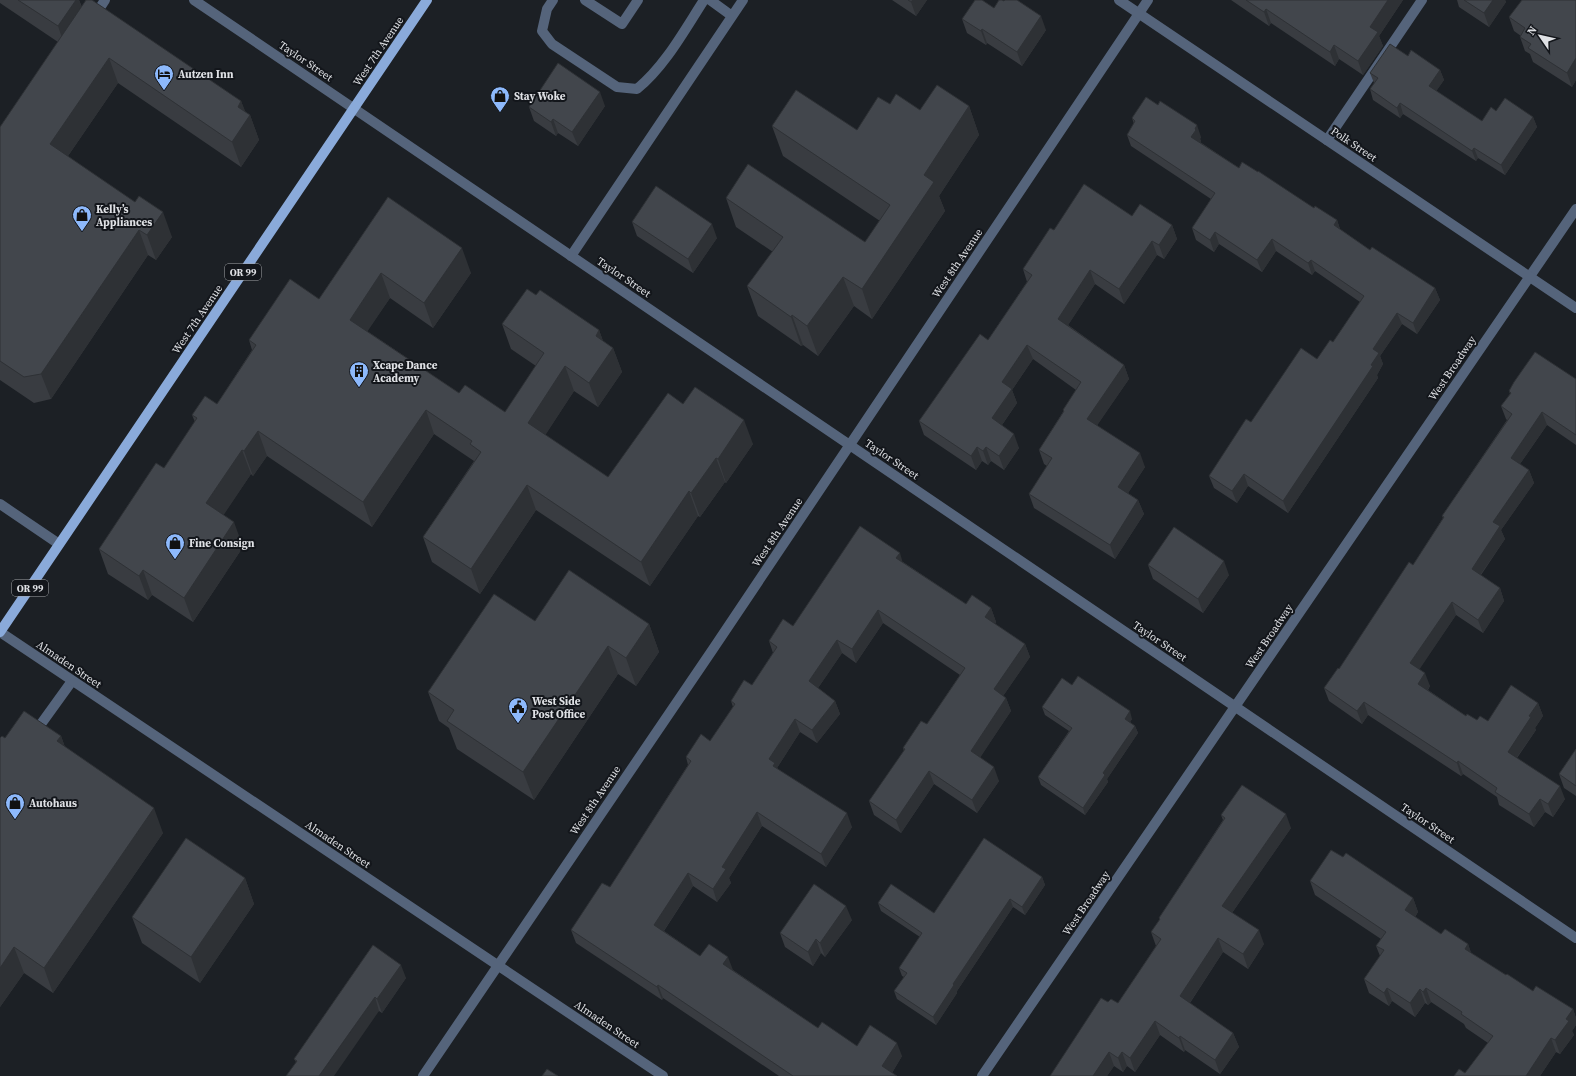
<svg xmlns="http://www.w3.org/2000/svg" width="1576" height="1076" viewBox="0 0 1576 1076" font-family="'Source Serif 4',serif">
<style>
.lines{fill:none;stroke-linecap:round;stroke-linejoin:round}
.service{stroke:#55647b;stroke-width:10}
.minor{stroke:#55647b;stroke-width:10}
.tertiary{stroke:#55647b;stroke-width:10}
.primary{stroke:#8aaada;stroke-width:10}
.wall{fill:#393c41}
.shaded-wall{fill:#2e3135}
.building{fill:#42464c;stroke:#2e3135}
.labels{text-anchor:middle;stroke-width:4;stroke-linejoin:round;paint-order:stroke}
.shield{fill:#13161b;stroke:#a2a4a8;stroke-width:1}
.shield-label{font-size:10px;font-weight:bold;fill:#dfe1e5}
.street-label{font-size:11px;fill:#dfe1e5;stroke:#13161b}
.poi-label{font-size:11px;font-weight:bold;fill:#dfe1e5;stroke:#13161b;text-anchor:start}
</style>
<rect width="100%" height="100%" fill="#1c2025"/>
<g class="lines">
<!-- service -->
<path class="service" d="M 553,0 L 547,9 L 542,31 L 552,44 L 617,87 L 637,89 C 665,66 684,31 704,0
M 585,0 L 622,24 L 638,0
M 710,0 L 732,16
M 94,17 L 105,0
M 1327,140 L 1422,0
M 571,256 L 743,0
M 31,728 L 41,724 L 72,681"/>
<!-- minor -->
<path class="minor" d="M 194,0 L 1576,938
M 0,504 L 59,544
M 0,632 L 663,1076
M 423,1076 L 713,649 L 1148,0
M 982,1076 L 1576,209"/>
<!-- tertiary -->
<path class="tertiary" d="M 1119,0 L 1576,308"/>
<!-- primary -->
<path class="primary" d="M 0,632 L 427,0"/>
</g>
<!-- wall -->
<path class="wall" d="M 0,0 L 79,0 L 82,7 L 241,101 L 245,112 L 250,115 L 259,140 L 241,167 L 118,83 L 68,156 L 172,237 L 156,260 L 148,255 L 51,399 L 34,403 L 0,380 L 0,127 L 58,42 L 0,3 Z
M 892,0 L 927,0 L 916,16 Z
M 1231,0 L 1403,0 L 1379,36 L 1383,46 L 1363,75 L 1339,59 L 1335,66 L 1271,23 L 1269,26 Z
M 1457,0 L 1505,0 L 1506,2 L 1489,27 L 1459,7 Z
M 1576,0 L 1576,80 L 1572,87 L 1533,62 L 1530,54 L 1525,51 L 1520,37 L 1521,36 L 1514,31 L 1509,17 Z
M 994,8 L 1046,30 L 1022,66 L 987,43 L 986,45 L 967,33 L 962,19 Z
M 1408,56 L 1440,70 L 1444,80 L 1436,91 L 1482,121 L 1496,111 L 1533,117 L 1537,127 L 1505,175 L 1478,158 L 1476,161 L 1403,114 L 1400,118 L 1373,100 L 1370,89 L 1374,83 L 1370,73 Z
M 890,104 L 920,110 L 969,106 L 979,135 L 939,196 L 945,211 L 872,319 L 854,306 L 818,356 L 803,345 L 801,346 L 758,316 L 747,286 L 773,252 L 736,227 L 726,198 L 865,242 L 880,221 L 783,156 L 772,126 L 857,130 Z
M 605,106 L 578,146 L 558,133 L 556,136 L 534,121 L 529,107 Z
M 1132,118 L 1201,137 L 1200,139 L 1201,141 L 1200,142 L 1239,168 L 1337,220 L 1340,229 L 1370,250 L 1435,288 L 1440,300 L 1417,334 L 1402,324 L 1380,356 L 1383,364 L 1377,375 L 1378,378 L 1288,513 L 1248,486 L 1237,503 L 1214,488 L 1209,476 L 1251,422 L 1317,359 L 1333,342 L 1360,302 L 1315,271 L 1312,275 L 1276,251 L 1262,272 L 1219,244 L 1214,252 L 1196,240 L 1192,228 L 1211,199 L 1131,146 L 1127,135 L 1134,124 Z
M 388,197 L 471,273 L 433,328 L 390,298 L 367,331 L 459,393 L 505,412 L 536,366 L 511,349 L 502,324 L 536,295 L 599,330 L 603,341 L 613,348 L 622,372 L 598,407 L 574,391 L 545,435 L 608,477 L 683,404 L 753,444 L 726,483 L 725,482 L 700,517 L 698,516 L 650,586 L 536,510 L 480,594 L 432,562 L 423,537 L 474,461 L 434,434 L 372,527 L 267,456 L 253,476 L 251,474 L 223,515 L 243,547 L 193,622 L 152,595 L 148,600 L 108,574 L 99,549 L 164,468 L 195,422 L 192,415 L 217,404 L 252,350 L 249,340 L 319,299 Z
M 1132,216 L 1172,225 L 1177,239 L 1164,259 L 1157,255 L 1124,304 L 1095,284 L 1068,325 L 1124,365 L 1129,379 L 1097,425 L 1145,467 L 1128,493 L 1138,500 L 1144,514 L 1115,559 L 1034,508 L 1029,494 L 1047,466 L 1044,464 L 1039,450 L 1063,412 L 1063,410 L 1076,390 L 1033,359 L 1012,390 L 1017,403 L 1002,425 L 1019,448 L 1004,470 L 991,461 L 988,465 L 982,461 L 976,470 L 924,435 L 919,421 L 988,340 L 1027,282 L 1023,269 L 1054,230 Z
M 632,222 L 717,238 L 693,273 L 637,236 Z
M 1576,379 L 1576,445 L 1547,425 L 1520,464 L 1529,470 L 1534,483 L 1501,530 L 1505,539 L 1481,575 L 1500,588 L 1504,601 L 1483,633 L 1456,615 L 1419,669 L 1430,686 L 1428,690 L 1466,716 L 1477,720 L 1488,721 L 1538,703 L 1543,716 L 1535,728 L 1536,730 L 1517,758 L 1565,799 L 1553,817 L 1545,812 L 1534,827 L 1499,805 L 1497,797 L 1463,774 L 1461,776 L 1368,715 L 1362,724 L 1329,701 L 1324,688 L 1339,669 L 1413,565 L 1443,518 L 1442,516 L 1507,420 L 1506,419 L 1501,406 L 1510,394 L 1509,391 Z
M 903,562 L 966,604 L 991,608 L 996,622 L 995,624 L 1025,644 L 1030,657 L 1003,696 L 1006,698 L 1011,711 L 980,757 L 999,781 L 977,813 L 934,784 L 901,833 L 874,815 L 869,801 L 904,751 L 903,748 L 927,724 L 960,675 L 883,623 L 856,663 L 842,653 L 818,688 L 835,701 L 840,714 L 817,743 L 800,732 L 777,768 L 852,827 L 826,867 L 762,826 L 729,878 L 731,883 L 717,902 L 693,886 L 664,931 L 700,956 L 733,970 L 818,1028 L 857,1046 L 902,1056 L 892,1073 L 897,1076 L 779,1076 L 663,998 L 662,1000 L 576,943 L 571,930 L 610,887 L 688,765 L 686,757 L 710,741 L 733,707 L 731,701 L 752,685 L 773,653 L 769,641 L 793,626 Z
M 1148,565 L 1229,575 L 1203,613 L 1153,579 Z
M 535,621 L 649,624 L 659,652 L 636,686 L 618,674 L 534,800 L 457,749 L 449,728 L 439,721 L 428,692 Z
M 1072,685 L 1132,719 L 1130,722 L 1135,726 L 1138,733 L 1107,779 L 1108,782 L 1085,815 L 1041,785 L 1038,777 L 1069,731 L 1045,715 L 1042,707 Z
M 61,736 L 65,747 L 163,833 L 53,993 L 24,973 L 0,1007 L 5,738 Z
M 1576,749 L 1576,796 L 1564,788 L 1559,774 Z
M 1221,815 L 1291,828 L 1232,913 L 1264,944 L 1248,969 L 1223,952 L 1190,1003 L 1233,1033 L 1239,1047 L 1220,1074 L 1185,1050 L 1184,1052 L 1160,1035 L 1135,1072 L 1127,1066 L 1123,1072 L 1114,1066 L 1107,1076 L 1108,1002 L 1118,1003 L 1156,946 L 1151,932 L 1160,920 L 1159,918 L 1223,820 Z
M 1343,857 L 1413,898 L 1418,912 L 1415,917 L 1441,934 L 1468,944 L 1471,953 L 1506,975 L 1533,991 L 1573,1009 L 1576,1018 L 1576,1025 L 1572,1031 L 1574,1035 L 1560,1054 L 1556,1052 L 1540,1076 L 1454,1076 L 1465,1073 L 1488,1043 L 1466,1028 L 1464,1024 L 1431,1002 L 1428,1005 L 1425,1003 L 1415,1017 L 1392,1001 L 1389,1006 L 1369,993 L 1364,979 L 1380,956 L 1376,946 L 1381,939 L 1315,895 L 1310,881 Z
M 1042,877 L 1045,885 L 1025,915 L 1013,907 L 957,991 L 957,993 L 936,1025 L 897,999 L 894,991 L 904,977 L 902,976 L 899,968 L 920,937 L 881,911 L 878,903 L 934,913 Z
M 245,878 L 254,904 L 200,983 L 142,943 L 132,917 Z
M 852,920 L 825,957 L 821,953 L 813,966 L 785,947 L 780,933 Z
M 373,945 L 406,978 L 382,1013 L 379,1011 L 296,1062 L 294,1059 Z"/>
<!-- shaded-wall -->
<path class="shaded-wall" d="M 76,0 L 79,0 L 85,17 L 65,47 L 58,26 Z
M 913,0 L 927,0 L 916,16 L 911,2 Z
M 1388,0 L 1403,0 L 1379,36 L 1383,46 L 1363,75 L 1358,61 L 1370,27 Z
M 1493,0 L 1505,0 L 1506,2 L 1489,27 L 1484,13 Z
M 1266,9 L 1271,23 L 1269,26 L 1264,12 Z
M 1041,16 L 1046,30 L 1022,66 L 1017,52 Z
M 982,29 L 987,43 L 986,45 L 981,31 Z
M 1334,45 L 1339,59 L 1335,66 L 1330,52 Z
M 109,58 L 118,83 L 59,169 L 50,144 Z
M 1576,58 L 1576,80 L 1572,87 L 1567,73 Z
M 1440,70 L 1444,80 L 1433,96 L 1429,86 Z
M 600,92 L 605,106 L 578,146 L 572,132 Z
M 241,101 L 248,118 L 250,115 L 259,140 L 241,167 L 232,142 L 238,107 Z
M 1400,103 L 1403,114 L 1400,118 L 1397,108 Z
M 969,106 L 979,135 L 939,196 L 945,211 L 872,319 L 862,289 L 924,175 Z
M 1533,117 L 1537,127 L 1505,175 L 1501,165 Z
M 553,119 L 558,133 L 556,136 L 551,122 Z
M 1197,125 L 1201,137 L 1200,139 L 1201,141 L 1196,149 L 1191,137 Z
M 1474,148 L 1478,158 L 1476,161 L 1472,151 Z
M 163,212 L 172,237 L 156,260 L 147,235 Z
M 1337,220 L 1341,232 L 1334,225 Z
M 712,224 L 717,238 L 693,273 L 688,259 Z
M 1172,225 L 1177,239 L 1164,259 L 1159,245 Z
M 139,230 L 148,255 L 51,399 L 41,374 Z
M 1215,232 L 1219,244 L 1214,252 L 1210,240 Z
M 1272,239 L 1276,251 L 1262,272 L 1257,260 Z
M 1152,241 L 1157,255 L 1124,304 L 1119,289 Z
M 462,248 L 471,273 L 433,328 L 424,303 Z
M 1311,260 L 1315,271 L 1312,275 L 1308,263 Z
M 1090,270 L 1095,284 L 1063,333 L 1058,319 Z
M 381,273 L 390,298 L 359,344 L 350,320 Z
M 843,277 L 854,306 L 818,356 L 807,326 Z
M 1435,288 L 1440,300 L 1417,334 L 1413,323 Z
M 1397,313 L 1402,324 L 1380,356 L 1383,364 L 1377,375 L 1378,378 L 1288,513 L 1283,501 L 1371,365 L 1373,349 Z
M 792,315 L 803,345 L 801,346 L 791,317 Z
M 599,330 L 608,355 L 613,348 L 622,372 L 598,407 L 589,383 L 596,336 Z
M 1027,345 L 1033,359 L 1012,390 L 1017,403 L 997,432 L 992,418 L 1002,382 Z
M 1124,365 L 1129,379 L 1092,433 L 1087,419 Z
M 565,366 L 574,391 L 537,448 L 528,423 Z
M 426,410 L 434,434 L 372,527 L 363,502 Z
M 1542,412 L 1547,425 L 1515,471 L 1511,458 Z
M 744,420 L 753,444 L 726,483 L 718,459 Z
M 258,431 L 267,456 L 253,476 L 244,451 Z
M 1014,434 L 1019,448 L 1004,470 L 999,456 Z
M 977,447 L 982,461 L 976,470 L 971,456 Z
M 986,447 L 991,461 L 988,465 L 983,451 Z
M 242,450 L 251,474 L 215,528 L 206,503 Z
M 1140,453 L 1145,467 L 1123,501 L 1118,487 Z
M 716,458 L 725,482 L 700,517 L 691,493 Z
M 1529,470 L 1534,483 L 1501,530 L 1505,539 L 1476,581 L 1472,569 L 1493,522 Z
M 1244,474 L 1248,486 L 1237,503 L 1232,491 Z
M 527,485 L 536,510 L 480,594 L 471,569 Z
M 689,491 L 698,516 L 650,586 L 641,562 Z
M 1138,500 L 1144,514 L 1115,559 L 1110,545 Z
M 234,522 L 243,547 L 193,622 L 184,598 Z
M 900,553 L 904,567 L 896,558 Z
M 1224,561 L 1229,575 L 1203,613 L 1198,599 Z
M 143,570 L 152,595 L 148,600 L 139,576 Z
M 1500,588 L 1504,601 L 1483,633 L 1478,620 Z
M 1452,602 L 1456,615 L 1415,676 L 1410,663 Z
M 991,608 L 996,622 L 990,631 L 985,617 Z
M 878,610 L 883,623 L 856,663 L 852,649 Z
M 649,624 L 659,652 L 636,686 L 626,658 Z
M 837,640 L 842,653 L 814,694 L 809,681 Z
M 1025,644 L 1030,657 L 999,702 L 994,689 Z
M 608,646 L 618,674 L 534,800 L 523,772 Z
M 1425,673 L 1430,686 L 1423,696 L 1418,684 Z
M 1006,698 L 1011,711 L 976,764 L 971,751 Z
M 835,701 L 840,714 L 817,743 L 812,730 Z
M 1364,702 L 1368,715 L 1362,724 L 1357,711 Z
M 1538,703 L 1543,716 L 1535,728 L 1536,730 L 1512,764 L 1508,752 L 1529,716 Z
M 1130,711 L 1132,719 L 1127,726 L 1125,719 Z
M 795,719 L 800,732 L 777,768 L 780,776 L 769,759 Z
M 1135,726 L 1138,733 L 1107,779 L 1108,782 L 1085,815 L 1083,808 L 1103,773 Z
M 61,736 L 70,762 L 57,741 Z
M 1458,761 L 1463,774 L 1461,776 L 1457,763 Z
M 994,767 L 999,781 L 977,813 L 972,800 Z
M 929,771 L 934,784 L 901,833 L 896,820 Z
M 1560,786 L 1565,799 L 1553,817 L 1548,804 Z
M 1540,799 L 1545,812 L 1534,827 L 1529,814 Z
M 154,808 L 163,833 L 53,993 L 44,968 Z
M 757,812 L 762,826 L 729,878 L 731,883 L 717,902 L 713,889 L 722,867 Z
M 847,813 L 852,827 L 826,867 L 821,854 Z
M 1286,814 L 1291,828 L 1227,920 L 1222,906 Z
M 688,873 L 693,886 L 659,938 L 654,925 Z
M 1042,877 L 1045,885 L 1025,915 L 1022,907 Z
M 245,878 L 254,904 L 200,983 L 191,957 Z
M 1413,898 L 1418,912 L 1410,924 L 1405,910 Z
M 1010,899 L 1013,907 L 957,991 L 957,993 L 936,1025 L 933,1017 L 953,984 Z
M 846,906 L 852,920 L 825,957 L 820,943 Z
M 1259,930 L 1264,944 L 1248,969 L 1243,954 Z
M 1218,938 L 1223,952 L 1185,1010 L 1180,996 Z
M 816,939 L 821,953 L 813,966 L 808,952 Z
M 1468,944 L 1473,958 L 1465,949 Z
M 14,947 L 24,973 L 0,1007 L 0,968 Z
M 728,957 L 733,970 L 728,978 L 723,964 Z
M 401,965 L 406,978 L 382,1013 L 377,999 Z
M 658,985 L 663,998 L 662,1000 L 657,987 Z
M 1387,988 L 1392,1001 L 1389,1006 L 1384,993 Z
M 1426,988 L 1431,1002 L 1428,1005 L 1423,992 Z
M 1420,989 L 1425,1003 L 1415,1017 L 1410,1003 Z
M 375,997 L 379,1011 L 334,1076 L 319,1076 Z
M 1573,1009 L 1576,1018 L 1576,1025 L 1572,1031 L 1574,1035 L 1560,1054 L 1555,1040 L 1566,1019 Z
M 1155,1021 L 1160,1035 L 1135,1072 L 1130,1058 Z
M 1233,1033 L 1239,1047 L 1220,1074 L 1215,1060 Z
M 1180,1036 L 1185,1050 L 1184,1052 L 1179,1038 Z
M 1551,1038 L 1556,1052 L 1540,1076 L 1526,1076 Z
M 897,1043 L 902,1056 L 890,1076 L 882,1066 Z
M 1109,1052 L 1114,1066 L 1107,1076 L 1093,1076 Z
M 1122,1052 L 1127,1066 L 1123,1072 L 1118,1058 Z"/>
<!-- building -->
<path class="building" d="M 18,0 L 76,0 L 58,26 Z
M 86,0 L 92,0 L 241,101 L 238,107 L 250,115 L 232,142 L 109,58 L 50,144 L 135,202 L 139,196 L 163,212 L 147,235 L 139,230 L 41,374 L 24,377 L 0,361 L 0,127 Z
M 908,0 L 913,0 L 911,2 Z
M 975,0 L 982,0 L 994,8 L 999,0 L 1002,0 L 1004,1 L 1005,0 L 1017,0 L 1041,16 L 1017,52 L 982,29 L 981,31 L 962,19 Z
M 1246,0 L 1388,0 L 1370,27 L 1378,32 L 1358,61 L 1334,45 L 1330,52 L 1266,9 L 1264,12 Z
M 1464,0 L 1493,0 L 1484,13 Z
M 1522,0 L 1576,0 L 1576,58 L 1567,73 L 1528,48 L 1531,44 L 1520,37 L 1525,28 L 1509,17 Z
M 1390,44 L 1408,56 L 1411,50 L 1440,70 L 1429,86 L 1482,121 L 1491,107 L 1496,111 L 1505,98 L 1533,117 L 1501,165 L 1474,148 L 1472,151 L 1400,103 L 1397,108 L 1370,89 L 1378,78 L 1370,73 Z
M 558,63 L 600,92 L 572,132 L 553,119 L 551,122 L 529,107 Z
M 937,85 L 969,106 L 924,175 L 934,182 L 862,289 L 843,277 L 807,326 L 792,315 L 791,317 L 747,286 L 783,237 L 726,198 L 748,164 L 865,242 L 890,205 L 772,126 L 796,90 L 857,130 L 878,97 L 890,104 L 896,94 L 920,110 Z
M 1146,97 L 1158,105 L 1160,101 L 1197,125 L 1195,129 L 1196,130 L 1191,137 L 1239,168 L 1242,162 L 1258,172 L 1258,171 L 1314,208 L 1315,206 L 1337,220 L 1334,225 L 1370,250 L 1372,247 L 1435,288 L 1413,323 L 1397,313 L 1373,349 L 1379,353 L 1371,365 L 1373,366 L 1283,501 L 1244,474 L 1232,491 L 1209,476 L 1246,419 L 1251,422 L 1301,348 L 1317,359 L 1330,340 L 1333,342 L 1364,296 L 1311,260 L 1308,263 L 1272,239 L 1257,260 L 1215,232 L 1210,240 L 1192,228 L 1215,193 L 1127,135 L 1135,121 L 1132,118 Z
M 1084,184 L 1132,216 L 1140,204 L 1172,225 L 1159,245 L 1152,241 L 1119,289 L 1090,270 L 1058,319 L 1124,365 L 1087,419 L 1140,453 L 1118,487 L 1138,500 L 1110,545 L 1029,494 L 1052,458 L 1039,450 L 1064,411 L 1063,410 L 1081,382 L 1027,345 L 1002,382 L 1012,389 L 992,418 L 1014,434 L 999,456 L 986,447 L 983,451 L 977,447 L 971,456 L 919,421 L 980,334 L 988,340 L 1032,275 L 1023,269 L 1050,228 L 1054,230 Z
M 656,186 L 712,224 L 688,259 L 632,222 Z
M 388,197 L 462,248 L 424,303 L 381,273 L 350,320 L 459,393 L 465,385 L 505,412 L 544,353 L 502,324 L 527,289 L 536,295 L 540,290 L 599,330 L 596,336 L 613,348 L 589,383 L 565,366 L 528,423 L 608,477 L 668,393 L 683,404 L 695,387 L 744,420 L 718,459 L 716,458 L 691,493 L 689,491 L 641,562 L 527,485 L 471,569 L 423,537 L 481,452 L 470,444 L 472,441 L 426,410 L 363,502 L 258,431 L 244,451 L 242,450 L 206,503 L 234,522 L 184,598 L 143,570 L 139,576 L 99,549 L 156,463 L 164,468 L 197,418 L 192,415 L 205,396 L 217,404 L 256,345 L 249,340 L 290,279 L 319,299 Z
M 1535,352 L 1576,379 L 1576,435 L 1542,412 L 1511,458 L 1529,470 L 1493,522 L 1500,526 L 1472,569 L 1500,588 L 1478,620 L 1452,602 L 1410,663 L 1425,673 L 1418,684 L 1466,716 L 1467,714 L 1477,720 L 1480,716 L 1488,721 L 1511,685 L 1538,703 L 1529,716 L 1531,717 L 1508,752 L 1560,786 L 1548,804 L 1540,799 L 1529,814 L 1495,792 L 1497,788 L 1458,761 L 1457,763 L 1364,702 L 1357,711 L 1324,688 L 1338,668 L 1339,669 L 1409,562 L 1413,565 L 1444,517 L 1442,516 L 1512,414 L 1501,406 L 1511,393 L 1509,391 L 1514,382 Z
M 860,526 L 900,553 L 896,558 L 966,604 L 972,595 L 991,608 L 985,617 L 1025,644 L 994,689 L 1006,698 L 971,751 L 994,767 L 972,800 L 929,771 L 896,820 L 869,801 L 905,749 L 903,748 L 921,721 L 927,724 L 965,668 L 878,610 L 852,649 L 837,640 L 809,681 L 835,701 L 812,730 L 795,719 L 769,759 L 775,763 L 773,766 L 847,813 L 821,854 L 757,812 L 722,867 L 726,869 L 713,889 L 688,873 L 654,925 L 700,956 L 709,944 L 728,957 L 723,964 L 818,1028 L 822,1022 L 857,1046 L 870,1025 L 897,1043 L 882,1066 L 897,1076 L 793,1076 L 658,985 L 657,987 L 571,930 L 602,883 L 610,887 L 691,761 L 686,757 L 701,734 L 710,741 L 735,704 L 731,701 L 744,680 L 752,685 L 777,647 L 769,641 L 783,619 L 793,626 Z
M 1174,527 L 1224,561 L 1198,599 L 1148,565 Z
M 569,570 L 649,624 L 626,658 L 608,646 L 523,772 L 447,721 L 454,710 L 428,692 L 494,594 L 535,621 Z
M 1078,676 L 1130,711 L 1125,719 L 1135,726 L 1103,773 L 1105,775 L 1083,808 L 1038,777 L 1072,728 L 1042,707 L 1062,678 L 1072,685 Z
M 24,711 L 61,736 L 57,741 L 154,808 L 44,968 L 14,947 L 0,968 L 0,738 L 2,736 L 5,738 Z
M 1576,749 L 1576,786 L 1559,774 Z
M 1242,785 L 1286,814 L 1222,906 L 1259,930 L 1243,954 L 1218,938 L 1180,996 L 1233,1033 L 1215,1060 L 1180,1036 L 1179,1038 L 1155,1021 L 1130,1058 L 1122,1052 L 1118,1058 L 1109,1052 L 1093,1076 L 1050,1076 L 1101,998 L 1108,1002 L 1111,999 L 1118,1003 L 1161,939 L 1151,932 L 1160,919 L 1159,918 L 1225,818 L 1221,815 Z
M 186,838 L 245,878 L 191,957 L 132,917 Z
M 984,838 L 1042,877 L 1022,907 L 1010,899 L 953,984 L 954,985 L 933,1017 L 894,991 L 907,973 L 899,968 L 922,933 L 878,903 L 891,884 L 934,913 Z
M 1331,850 L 1343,857 L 1346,853 L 1413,898 L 1405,910 L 1441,934 L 1445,929 L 1468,944 L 1465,949 L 1506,975 L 1507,974 L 1533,991 L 1536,986 L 1573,1009 L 1566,1019 L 1569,1021 L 1555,1040 L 1551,1038 L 1526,1076 L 1454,1076 L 1459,1069 L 1465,1073 L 1493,1036 L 1461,1014 L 1462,1012 L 1426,988 L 1423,992 L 1420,989 L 1410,1003 L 1387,988 L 1384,993 L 1364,979 L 1384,950 L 1376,946 L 1386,932 L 1310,881 Z
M 814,884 L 846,906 L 820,943 L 816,939 L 808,952 L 780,933 Z
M 373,945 L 401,965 L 377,999 L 375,997 L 319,1076 L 286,1076 L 297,1061 L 294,1059 Z
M 547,1069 L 558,1076 L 542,1076 Z"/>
<!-- icons -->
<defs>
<g id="hotel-pin" transform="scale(1)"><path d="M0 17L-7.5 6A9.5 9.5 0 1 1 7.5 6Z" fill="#8db9fc" stroke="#13161b"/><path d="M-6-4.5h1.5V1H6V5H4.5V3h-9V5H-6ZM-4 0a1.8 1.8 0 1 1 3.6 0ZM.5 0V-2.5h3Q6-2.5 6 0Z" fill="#111"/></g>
<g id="shop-pin" transform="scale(1)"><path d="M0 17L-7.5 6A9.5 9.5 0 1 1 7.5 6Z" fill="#8db9fc" stroke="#13161b"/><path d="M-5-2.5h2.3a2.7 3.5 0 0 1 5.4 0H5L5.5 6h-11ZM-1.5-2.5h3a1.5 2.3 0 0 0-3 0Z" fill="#111"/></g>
<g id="building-pin" transform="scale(1)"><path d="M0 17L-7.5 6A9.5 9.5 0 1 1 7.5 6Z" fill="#8db9fc" stroke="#13161b"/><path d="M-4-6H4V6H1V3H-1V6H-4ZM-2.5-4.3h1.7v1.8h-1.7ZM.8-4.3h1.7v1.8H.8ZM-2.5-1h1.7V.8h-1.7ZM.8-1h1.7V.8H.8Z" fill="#111"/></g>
<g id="civic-pin" transform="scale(1)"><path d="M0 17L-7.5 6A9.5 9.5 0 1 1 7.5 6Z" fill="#8db9fc" stroke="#13161b"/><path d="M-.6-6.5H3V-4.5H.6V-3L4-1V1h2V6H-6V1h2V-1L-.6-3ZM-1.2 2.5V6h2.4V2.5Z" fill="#111"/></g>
</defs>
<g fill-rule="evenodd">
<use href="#hotel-pin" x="164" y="74"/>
<use href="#shop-pin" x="500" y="96"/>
<use href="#shop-pin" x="82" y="215"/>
<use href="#building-pin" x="359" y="371"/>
<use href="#shop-pin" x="175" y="543"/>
<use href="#civic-pin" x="518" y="707"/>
<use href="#shop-pin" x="15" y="803"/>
</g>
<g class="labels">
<!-- shield labels -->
<g class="shield">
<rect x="225" y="264" width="36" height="16" rx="3"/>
<rect x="12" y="580" width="36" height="16" rx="3"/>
</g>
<g class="shield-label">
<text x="243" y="276">OR 99</text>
<text x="30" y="592">OR 99</text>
</g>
<!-- street labels -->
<g class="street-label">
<text transform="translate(378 51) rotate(-56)" y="4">West 7th Avenue</text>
<text transform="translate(306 61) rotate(34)" y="4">Taylor Street</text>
<text transform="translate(1354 144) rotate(34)" y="4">Polk Street</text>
<text transform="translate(957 263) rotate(-56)" y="4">West 8th Avenue</text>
<text transform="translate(624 277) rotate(34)" y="4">Taylor Street</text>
<text transform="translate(197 319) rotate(-56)" y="4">West 7th Avenue</text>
<text transform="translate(1452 368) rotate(-56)" y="4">West Broadway</text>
<text transform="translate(892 459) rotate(34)" y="4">Taylor Street</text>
<text transform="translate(777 532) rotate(-56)" y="4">West 8th Avenue</text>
<text transform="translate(1269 636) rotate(-56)" y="4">West Broadway</text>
<text transform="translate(1160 641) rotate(34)" y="4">Taylor Street</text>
<text transform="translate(69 664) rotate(34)" y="4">Almaden Street</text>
<text transform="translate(595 800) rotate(-56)" y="4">West 8th Avenue</text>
<text transform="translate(1428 823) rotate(34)" y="4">Taylor Street</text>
<text transform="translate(338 844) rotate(34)" y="4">Almaden Street</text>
<text transform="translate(1086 903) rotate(-56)" y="4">West Broadway</text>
<text transform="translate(607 1024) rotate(34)" y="4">Almaden Street</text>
</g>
<!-- poi labels -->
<g class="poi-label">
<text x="178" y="78">Autzen Inn</text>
<text x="514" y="100">Stay Woke</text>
<text x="96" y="213">Kelly’s<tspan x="96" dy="13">Appliances</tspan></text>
<text x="373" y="369">Xcape Dance<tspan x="373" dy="13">Academy</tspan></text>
<text x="189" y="547">Fine Consign</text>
<text x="532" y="705">West Side<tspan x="532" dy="13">Post Office</tspan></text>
<text x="29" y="807">Autohaus</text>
</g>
</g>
<!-- north arrow -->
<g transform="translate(1540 36) rotate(304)" stroke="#13161b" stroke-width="3" paint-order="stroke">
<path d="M0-3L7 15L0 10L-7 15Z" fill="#dfe1e5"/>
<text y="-6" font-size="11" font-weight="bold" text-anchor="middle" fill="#dfe1e5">N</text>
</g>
</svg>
